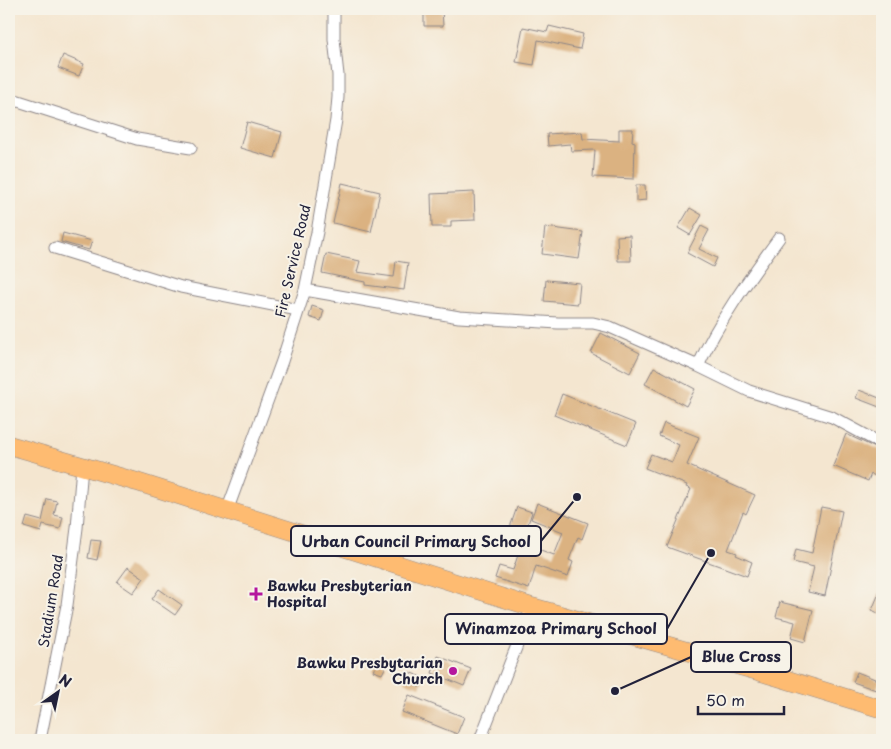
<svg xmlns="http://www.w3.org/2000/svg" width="891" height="749" viewBox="0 0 891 749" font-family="'Playpen Sans',sans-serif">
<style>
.building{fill:#dbb281}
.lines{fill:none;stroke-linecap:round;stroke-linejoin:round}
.minor-casing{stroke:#8b8486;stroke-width:13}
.highway-casing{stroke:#8b8486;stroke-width:19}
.minor{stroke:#fff;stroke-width:11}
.highway{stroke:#febb71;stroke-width:18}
.poi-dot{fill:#b5179e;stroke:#f7f3e8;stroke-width:2}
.labels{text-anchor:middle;stroke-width:4;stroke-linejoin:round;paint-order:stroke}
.street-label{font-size:14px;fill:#22223b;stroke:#f7f3e8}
.poi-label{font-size:14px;font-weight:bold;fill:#22223b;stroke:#f7f3e8;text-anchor:start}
.leader{fill:none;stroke:#22223b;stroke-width:2}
.callout-dot{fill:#22223b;stroke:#f7f3e8;stroke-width:2}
.callout{fill:#f7f3e8;stroke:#22223b;stroke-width:2}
.callout-label{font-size:15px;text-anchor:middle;font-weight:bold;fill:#22223b}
</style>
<rect width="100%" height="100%" fill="#f7f3e8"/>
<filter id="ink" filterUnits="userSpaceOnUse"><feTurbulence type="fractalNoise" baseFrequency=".02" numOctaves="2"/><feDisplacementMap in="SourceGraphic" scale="10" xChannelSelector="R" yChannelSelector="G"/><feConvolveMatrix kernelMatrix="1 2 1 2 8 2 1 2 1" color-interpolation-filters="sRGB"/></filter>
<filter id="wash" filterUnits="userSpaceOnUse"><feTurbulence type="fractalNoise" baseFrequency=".0096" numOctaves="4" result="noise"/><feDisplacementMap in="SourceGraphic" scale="20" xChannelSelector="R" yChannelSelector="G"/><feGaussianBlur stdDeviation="1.12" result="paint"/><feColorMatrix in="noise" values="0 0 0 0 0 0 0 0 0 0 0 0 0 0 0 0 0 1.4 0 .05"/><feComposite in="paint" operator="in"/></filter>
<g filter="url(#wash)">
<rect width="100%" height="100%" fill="#f4e6d0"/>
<g id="blocks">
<!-- building -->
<path class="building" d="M 424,9 L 442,9 L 443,26 L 424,26 Z
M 549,26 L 583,34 L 580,49 L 538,40 L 534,65 L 516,62 L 523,27 L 547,32 Z
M 63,55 L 84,64 L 79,76 L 58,68 Z
M 247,122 L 282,132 L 275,158 L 240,148 Z
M 619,129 L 633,129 L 632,141 L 635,142 L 634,179 L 593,177 L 595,150 L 571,151 L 570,144 L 548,146 L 547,134 L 582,132 L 583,139 L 619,141 Z
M 342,183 L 380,192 L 371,232 L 333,223 Z
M 636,185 L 645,185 L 646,200 L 636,201 Z
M 474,192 L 475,220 L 451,221 L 451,227 L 432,227 L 431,194 Z
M 690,208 L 702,215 L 690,235 L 678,228 Z
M 701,226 L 709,230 L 699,249 L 717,258 L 713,267 L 687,253 Z
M 545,227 L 583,232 L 579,259 L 542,254 Z
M 63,233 L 92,241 L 89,250 L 61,242 Z
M 630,235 L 631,261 L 618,261 L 617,236 Z
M 326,254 L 360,261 L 357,272 L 394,277 L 396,261 L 408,263 L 404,290 L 365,285 L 365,282 L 322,273 Z
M 546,280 L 580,283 L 578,304 L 544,301 Z
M 312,306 L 324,310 L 321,321 L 309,317 Z
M 601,333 L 640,353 L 630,373 L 591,353 Z
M 654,367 L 695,389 L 686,406 L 645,384 Z
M 859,390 L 882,399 L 882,408 L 856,398 Z
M 562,394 L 636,424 L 627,445 L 554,415 Z
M 664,423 L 699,437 L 687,465 L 755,495 L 746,514 L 743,512 L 728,550 L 737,553 L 736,555 L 752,562 L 747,576 L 667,547 L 691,489 L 686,487 L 687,485 L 645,468 L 651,454 L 672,462 L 679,445 L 659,436 Z
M 846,434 L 882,451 L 882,479 L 871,474 L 868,481 L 833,466 Z
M 47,499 L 57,501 L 54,515 L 63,517 L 60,529 L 43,525 L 41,532 L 24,527 L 27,517 L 42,521 Z
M 537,503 L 588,523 L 582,539 L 578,537 L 569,560 L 573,562 L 568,577 L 536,566 L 529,589 L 495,578 L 499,566 L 513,570 L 522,543 L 554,555 L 563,532 L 531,519 Z
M 517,507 L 532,512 L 520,548 L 505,542 Z
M 821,507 L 842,511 L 825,596 L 808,592 L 814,567 L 793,562 L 796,549 L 812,553 Z
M 91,540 L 101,541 L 97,560 L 88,558 Z
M 128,567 L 144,578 L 133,593 L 117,582 Z
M 882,586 L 882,615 L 872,610 Z
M 159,589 L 182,605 L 175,615 L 152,599 Z
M 780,602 L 813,610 L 805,642 L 791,638 L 795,622 L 776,617 Z
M 438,656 L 471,669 L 464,686 L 432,673 Z
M 377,662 L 386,666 L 382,674 L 373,671 Z
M 409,672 L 424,678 L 420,687 L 405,682 Z
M 857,672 L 880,681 L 876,690 L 853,682 Z
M 409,695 L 464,717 L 457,734 L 402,712 Z"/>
</g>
</g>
<g filter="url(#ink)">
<use href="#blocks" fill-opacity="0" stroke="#8b8486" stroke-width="1"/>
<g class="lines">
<!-- minor casing -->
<g class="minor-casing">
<path id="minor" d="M 9,98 L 137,139 L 191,148
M 55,248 L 181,287 L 298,310
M 305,290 L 459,317 L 558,323 L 593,323 L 610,327 L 698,366 L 749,391 L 832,417 L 882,444
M 698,366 C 719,320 749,279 779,238
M 227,511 L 282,361 L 305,290 L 317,232 L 336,120 L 338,97 L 338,75 L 334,39 L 334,9
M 40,740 L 67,605 L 77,528 L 82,466
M 480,740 L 532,607"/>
</g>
<!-- highway casing -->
<g class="highway-casing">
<path id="highway" d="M 9,445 L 137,482 L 532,607 L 778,677 L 882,709"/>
</g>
<!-- minor -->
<use href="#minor" class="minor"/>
<!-- highway -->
<use href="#highway" class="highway"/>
</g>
</g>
<!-- markers -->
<g class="poi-dot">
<path d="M253.5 586.5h5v5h5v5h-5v5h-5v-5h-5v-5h5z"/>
<circle cx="453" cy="671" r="5"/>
</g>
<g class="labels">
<!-- street labels -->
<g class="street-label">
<text transform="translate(293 261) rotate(-77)" y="5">Fire Service Road</text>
<text transform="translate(51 601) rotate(-81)" y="5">Stadium Road</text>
</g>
<!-- poi labels -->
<g class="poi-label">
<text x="267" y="591">Bawku Presbyterian<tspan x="267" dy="16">Hospital</tspan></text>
<text x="443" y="668" text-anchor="end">Bawku Presbytarian<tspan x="443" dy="16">Church</tspan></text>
</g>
</g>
<!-- callouts -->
<path class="leader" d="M577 497L541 541M711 553L667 629M615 691L691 657"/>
<g class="callout-dot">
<circle cx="577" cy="497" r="5"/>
<circle cx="711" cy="553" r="5"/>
<circle cx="615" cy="691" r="5"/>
</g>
<g class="callout">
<rect x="291" y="526" width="250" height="30" rx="5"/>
<rect x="445" y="614" width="222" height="30" rx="5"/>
<rect x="691" y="642" width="100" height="30" rx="5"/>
</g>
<g class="callout-label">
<text x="416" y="547">Urban Council Primary School</text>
<text x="556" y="634">Winamzoa Primary School</text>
<text x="741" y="662">Blue Cross</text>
</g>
<!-- margin -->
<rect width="891" height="749" fill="none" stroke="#f7f3e8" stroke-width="30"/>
<!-- north arrow -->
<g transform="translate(58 692) rotate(33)" stroke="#f7f3e8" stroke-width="4" paint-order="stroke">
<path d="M0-4L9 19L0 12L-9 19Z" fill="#22223b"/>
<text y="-8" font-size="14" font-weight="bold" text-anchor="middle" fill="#22223b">N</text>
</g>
<!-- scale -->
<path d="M698 706v8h86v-8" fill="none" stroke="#22223b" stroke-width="2.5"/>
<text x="706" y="706" font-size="15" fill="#22223b" stroke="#f7f3e8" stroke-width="4" paint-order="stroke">50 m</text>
</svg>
